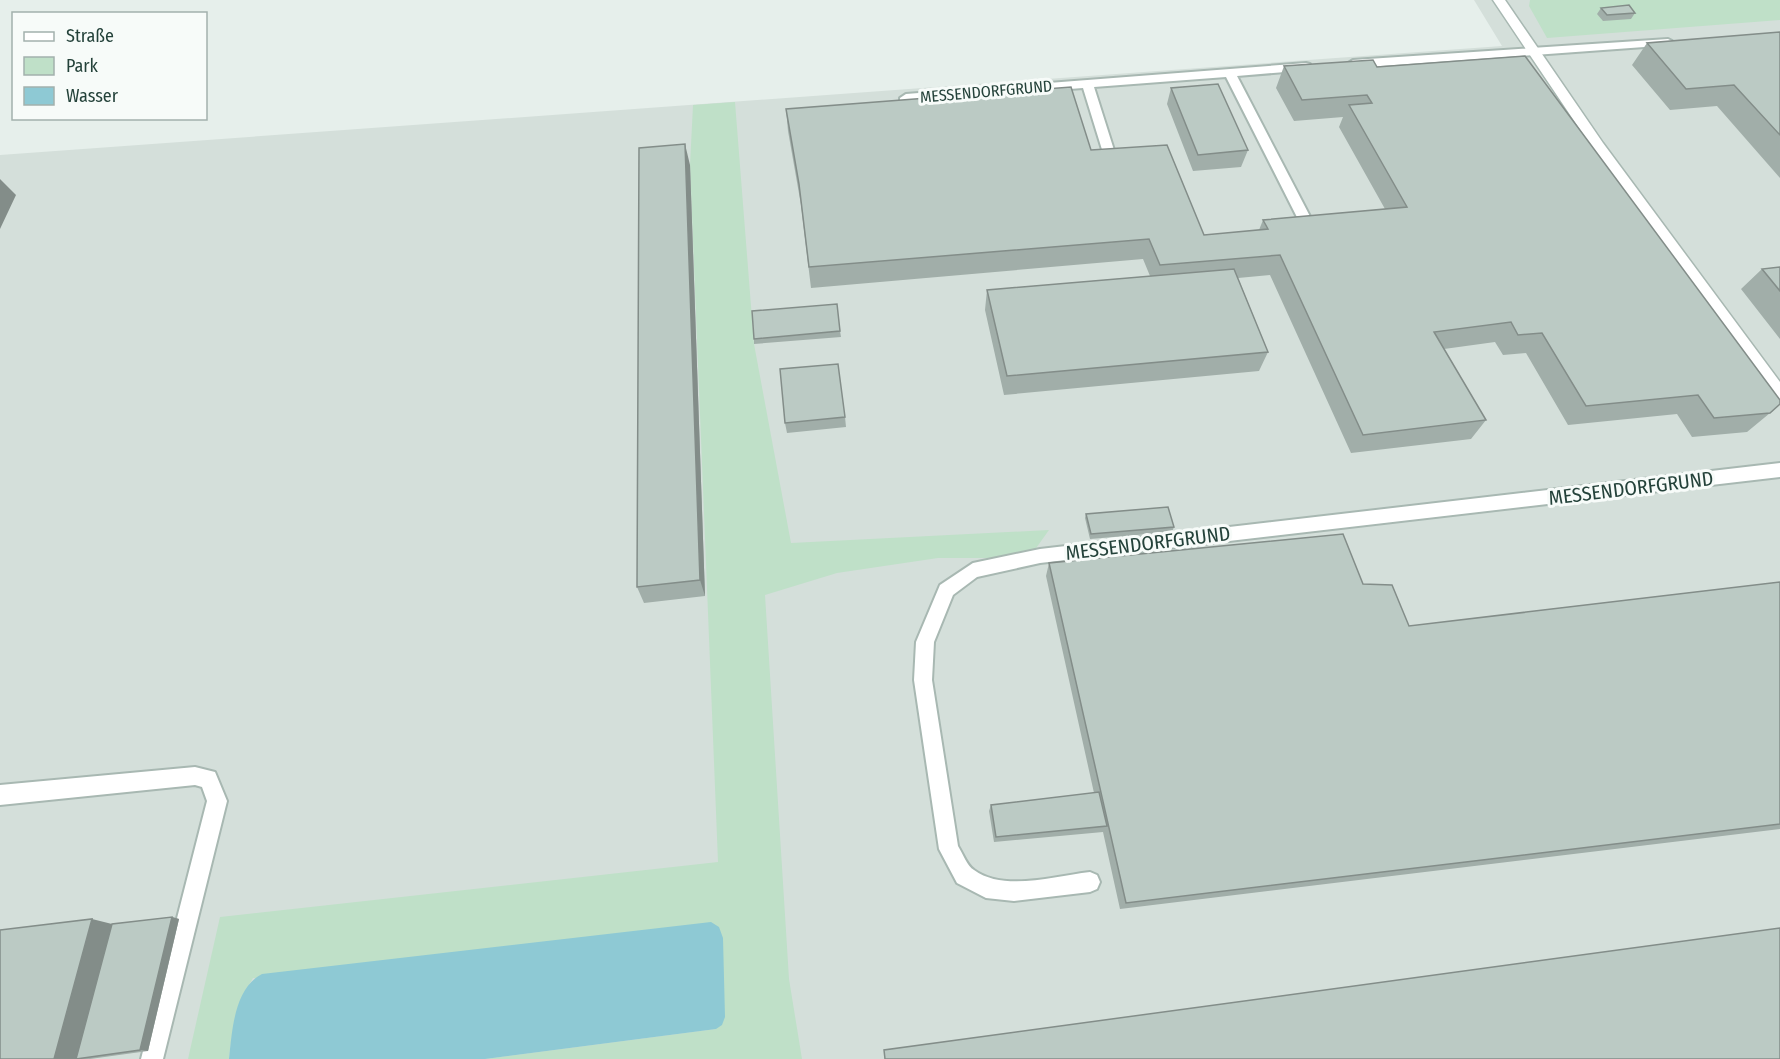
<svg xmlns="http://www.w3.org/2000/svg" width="1780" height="1059" viewBox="0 0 1780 1059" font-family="'Fira Sans Condensed',sans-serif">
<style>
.built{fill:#d4dfda}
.green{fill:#bfe0c8}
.water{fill:#8ec9d4}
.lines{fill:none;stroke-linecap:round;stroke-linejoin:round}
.lane-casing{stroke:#a8b8b2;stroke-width:4}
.street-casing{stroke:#a8b8b2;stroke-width:3}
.lane{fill:#fff;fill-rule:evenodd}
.street{fill:#fff;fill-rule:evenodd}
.wall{fill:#a1aea9}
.shaded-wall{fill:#838d89}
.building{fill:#bbcac4;stroke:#838d89;stroke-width:1.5}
.labels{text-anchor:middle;stroke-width:6;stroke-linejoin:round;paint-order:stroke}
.far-street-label{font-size:16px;fill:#24423a;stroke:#f7fbf9}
.street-label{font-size:20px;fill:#24423a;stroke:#f7fbf9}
</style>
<rect width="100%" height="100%" fill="#e6efeb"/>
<!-- built -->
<path class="built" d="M 1474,0 L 1780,0 L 1780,1059 L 0,1059 L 0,155 L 1502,46 Z"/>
<!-- green -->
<path class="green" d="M 1530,0 L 1780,0 L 1780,20 L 1547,38 L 1529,6 Z
M 735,102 L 754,344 L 791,543 L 1049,530 L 1029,558 L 938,558 L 837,573 L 765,595 L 789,979 L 802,1059 L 485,1059 L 716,1029 L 253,978 C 237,1004 232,1029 229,1059 L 188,1059 L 220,917 L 718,862 L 690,165 L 693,105 Z"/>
<!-- water -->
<path class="water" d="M 711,922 L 719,927 L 723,938 L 725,1017 L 722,1025 L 716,1029 L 485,1059 L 229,1059 C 232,1032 234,988 262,974 Z"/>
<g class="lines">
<!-- lane casing -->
<g class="lane-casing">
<path id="lane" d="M 1668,39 L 1672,41 L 1672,45 L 1353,68 L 1347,64 L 1353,60 Z
M 1306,63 L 1310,64 L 1310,70 L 1237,76 L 1315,226 L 1323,235 L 1316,240 L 1303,229 L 1226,77 L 1094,87 L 1120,169 L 1114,173 L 1108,169 L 1083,88 L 912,101 L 913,120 L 907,124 L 901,120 L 900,98 L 906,94 Z
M 1780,463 L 1780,477 L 1040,563 L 977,577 L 953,595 L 934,642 L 932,680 L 958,846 C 963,854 967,866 974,870 C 1004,892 1055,876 1090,872 L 1097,875 L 1100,882 L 1097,889 L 1090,892 L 1014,901 L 986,898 L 957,883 L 939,849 L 914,680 L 916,642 L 940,585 L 973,563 L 1040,549 Z
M 195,767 L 215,772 L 227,801 L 163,1059 L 141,1059 L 207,801 L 202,787 L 195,785 L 0,805 L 0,785 Z"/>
</g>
<!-- street casing -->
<g class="street-casing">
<path id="street" d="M 1493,0 L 1505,0 L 1603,143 L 1780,382 L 1780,400 L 1774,399 L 1593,149 Z"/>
</g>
<!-- lane -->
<use href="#lane" class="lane"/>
<!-- street -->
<use href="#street" class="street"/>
</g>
<!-- wall -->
<path class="wall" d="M 1601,8 L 1635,13 L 1631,19 L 1603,21 L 1597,14 Z
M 1780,32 L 1780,178 L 1717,106 L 1670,110 L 1632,65 L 1647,43 Z
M 1284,66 L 1377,67 L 1770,413 L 1747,432 L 1692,437 L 1677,414 L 1568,425 L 1526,353 L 1503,355 L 1495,342 L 1444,349 L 1486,420 L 1471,439 L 1351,453 L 1270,275 L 1238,278 L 1268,352 L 1259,371 L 1004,395 L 985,310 L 987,290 L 1150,276 L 1143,259 L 811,288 L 801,205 L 788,131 L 786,109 L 1091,150 L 1204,235 L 1259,230 L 1263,220 L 1385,209 L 1339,127 L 1343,117 L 1294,121 L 1276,88 Z
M 1171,88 L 1248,150 L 1241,167 L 1193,171 L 1167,104 Z
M 690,165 L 705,596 L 644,603 L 637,587 Z
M 1780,267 L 1780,339 L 1741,289 L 1762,269 Z
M 840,331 L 841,337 L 754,344 L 754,339 Z
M 845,417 L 846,427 L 787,433 L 785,423 Z
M 1086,514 L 1174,527 L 1172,532 L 1090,539 L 1085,518 Z
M 1049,563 L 1363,584 L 1409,626 L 1780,582 L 1780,829 L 1120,909 L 1103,832 L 994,842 L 989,811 L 991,805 L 1094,793 L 1046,576 Z
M 172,917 L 179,919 L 148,1051 L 90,1059 L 0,1059 L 112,924 Z"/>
<!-- shaded-wall -->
<path class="shaded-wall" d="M 685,144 L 690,165 L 705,596 L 700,580 Z
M 0,179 L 16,195 L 0,229 Z
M 172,917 L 179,919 L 148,1051 L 140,1050 Z
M 92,919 L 120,926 L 76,1059 L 54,1059 Z"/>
<!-- building -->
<path class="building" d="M 1629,5 L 1635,13 L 1607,15 L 1601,8 Z
M 1780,32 L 1780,135 L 1734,85 L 1686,89 L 1647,43 Z
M 1525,56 L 1780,400 L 1780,404 L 1770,413 L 1714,418 L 1698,395 L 1586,406 L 1542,333 L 1518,335 L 1511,322 L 1434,332 L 1486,420 L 1363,435 L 1280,255 L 1160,265 L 1149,239 L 809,267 L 799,184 L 786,109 L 1071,87 L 1091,150 L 1167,145 L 1204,235 L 1268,229 L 1263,220 L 1407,207 L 1349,105 L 1372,103 L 1367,95 L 1302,100 L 1284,66 L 1373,60 L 1377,67 Z
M 1218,84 L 1248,150 L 1198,155 L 1171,88 Z
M 685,144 L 700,580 L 637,587 L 639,148 Z
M 1780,267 L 1780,291 L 1762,269 Z
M 1234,269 L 1268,352 L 1007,376 L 987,290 Z
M 837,304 L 840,331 L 754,339 L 752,311 Z
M 838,364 L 845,417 L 785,423 L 780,369 Z
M 1168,507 L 1174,527 L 1091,534 L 1086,514 Z
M 1343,534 L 1363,584 L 1392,585 L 1409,626 L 1780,582 L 1780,824 L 1126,903 L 1049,563 Z
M 1099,792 L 1107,826 L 996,837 L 991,805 Z
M 172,917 L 140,1050 L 76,1059 L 112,924 Z
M 92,919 L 54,1059 L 0,1059 L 0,930 Z
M 1780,928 L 1780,1059 L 885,1059 L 884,1050 Z"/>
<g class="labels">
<!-- far-street labels -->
<g class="far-street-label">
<text transform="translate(986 91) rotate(-5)" y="6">MESSENDORFGRUND</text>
</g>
<!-- street labels -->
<g class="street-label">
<text transform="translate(1631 488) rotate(-7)" y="7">MESSENDORFGRUND</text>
<text transform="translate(1148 543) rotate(-7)" y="7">MESSENDORFGRUND</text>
</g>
</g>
<!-- legend -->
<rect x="12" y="12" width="195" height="108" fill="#f7fbf9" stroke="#a3b1ad" stroke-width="1.5"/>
<rect x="24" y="32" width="30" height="9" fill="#ffffff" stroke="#a3b1ad" stroke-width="1.5"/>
<text x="66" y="42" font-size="18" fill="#24423a">Straße</text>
<rect x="24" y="57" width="30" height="18" fill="#bfe0c8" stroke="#a3b1ad" stroke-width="1.5"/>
<text x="66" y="72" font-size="18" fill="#24423a">Park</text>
<rect x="24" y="87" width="30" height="18" fill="#8ec9d4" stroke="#a3b1ad" stroke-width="1.5"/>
<text x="66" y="102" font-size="18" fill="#24423a">Wasser</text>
</svg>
